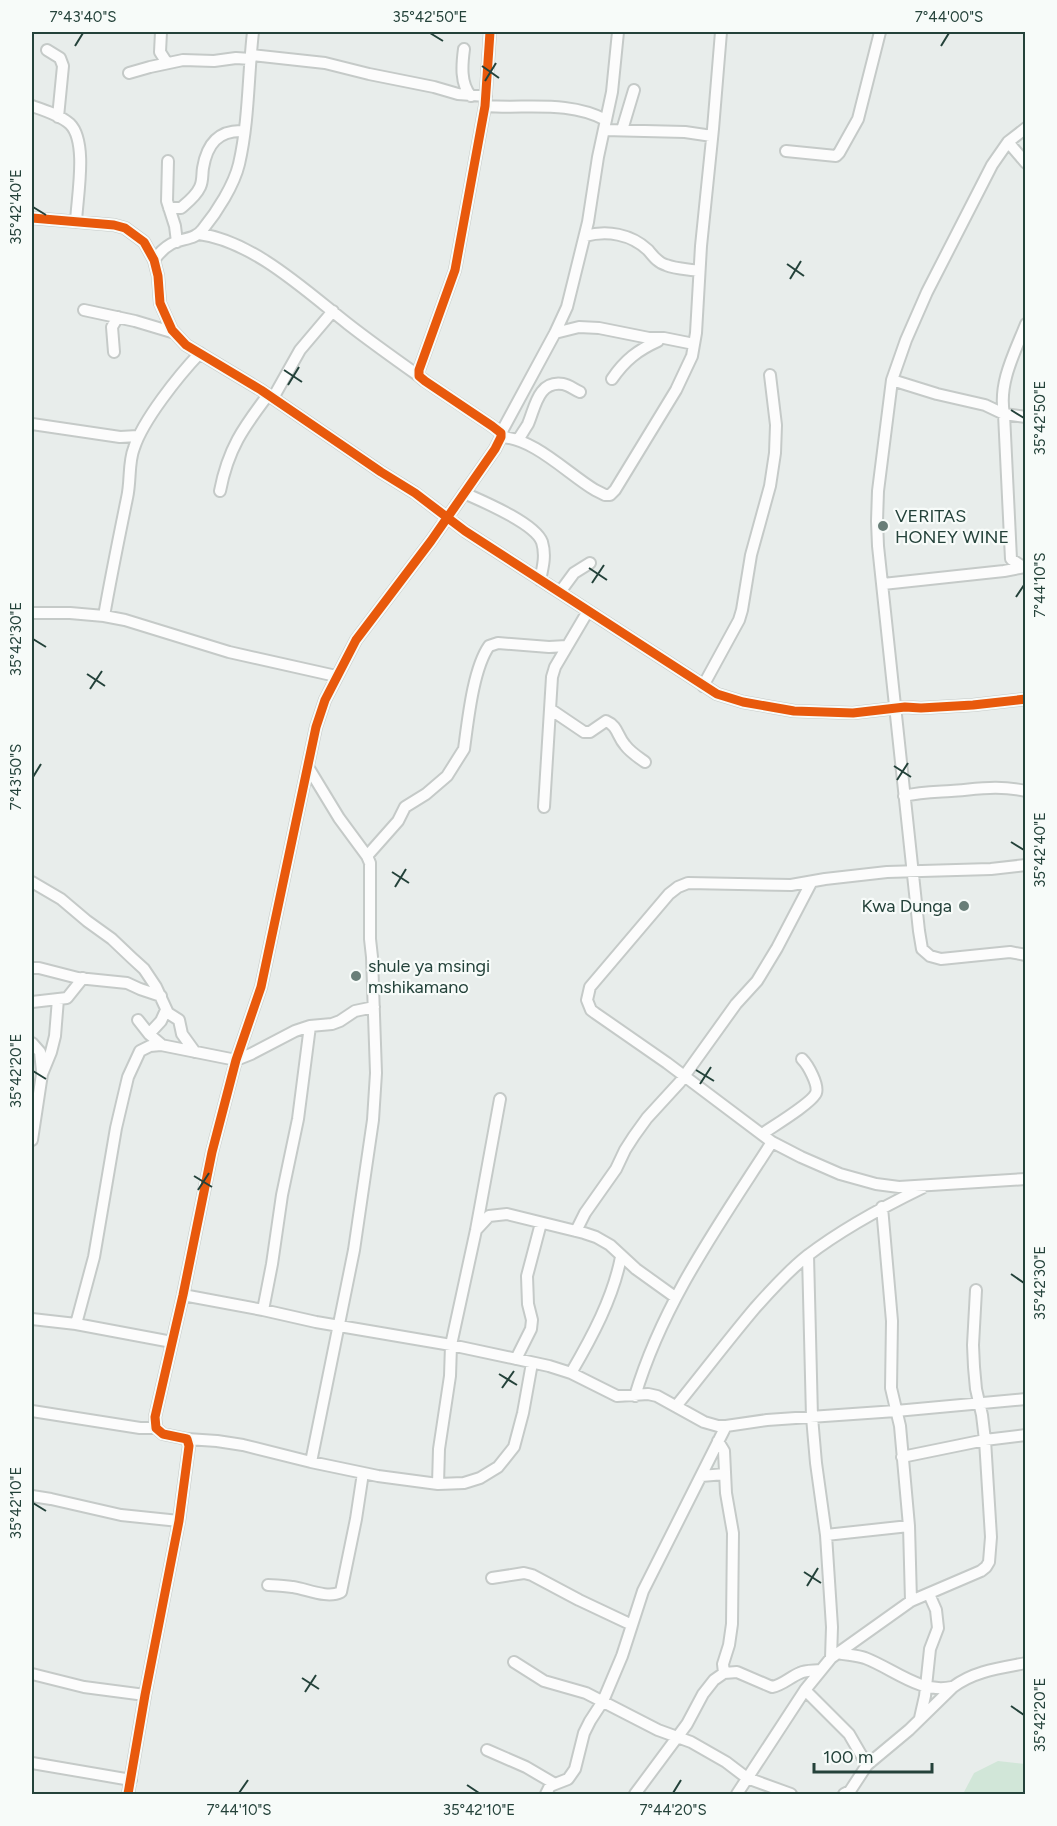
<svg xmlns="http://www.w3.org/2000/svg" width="1057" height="1826" viewBox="0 0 1057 1826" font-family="Figtree,sans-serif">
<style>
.green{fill:#d1e6d8}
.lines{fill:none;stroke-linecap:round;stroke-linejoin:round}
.minor-casing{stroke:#c5cac8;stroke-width:14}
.minor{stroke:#fcfcfc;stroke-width:10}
.cycleway-casing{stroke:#f7fbf9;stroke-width:13}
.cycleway{stroke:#e8590c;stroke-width:9}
.ticks{fill:none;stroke:#24423a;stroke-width:2}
.poi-dot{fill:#697e78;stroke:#f7fbf9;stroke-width:2}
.labels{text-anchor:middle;stroke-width:4.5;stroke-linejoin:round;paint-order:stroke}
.poi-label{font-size:18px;fill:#24423a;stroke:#f7fbf9;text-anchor:start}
.neatline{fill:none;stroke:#24423a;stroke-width:2}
.ticks-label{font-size:15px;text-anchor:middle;fill:#24423a}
</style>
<rect width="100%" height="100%" fill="#e8edeb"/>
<!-- green -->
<path class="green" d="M 998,1761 L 1025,1764 L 1025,1794 L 963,1794 L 974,1773 Z"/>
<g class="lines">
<!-- minor casing -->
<g class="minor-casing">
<path id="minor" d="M 161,32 L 160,52 L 167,63
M 464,49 C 462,64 460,84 471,96
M 47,50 L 60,58 L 63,66 L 58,117
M 251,55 L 325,63 L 369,74 L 434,87 L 458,94 L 486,96
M 129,73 L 150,67 L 183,60 L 214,61 L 236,58 L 251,59
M 32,106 C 44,110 60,115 70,124 C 88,142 77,197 76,222
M 485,106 C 527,109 568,100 606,120
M 1026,128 L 1008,142 L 992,165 L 927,292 L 906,340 L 892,380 L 878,491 L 877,521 L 878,546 L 919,931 L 922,949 L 930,956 L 941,959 L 1010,952 L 1026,955
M 604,130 L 685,132 L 712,136
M 622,130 L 634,90
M 1008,142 L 1026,163
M 786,151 L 836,156 L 839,153 L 858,119 L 880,32
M 168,161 L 167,201 L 175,226 L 177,242
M 169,208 L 181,208 C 188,202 196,196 200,187 C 203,181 202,174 203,168 C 207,144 218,130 243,131
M 32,218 L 114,225 L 125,228 L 144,242 L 154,260 L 158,276 L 160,303 L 172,330 L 186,345 L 261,390 L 381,472 L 415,493 L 465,531 L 717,694 L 743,702 L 794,711 L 853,713 L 905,707 L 921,708 L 973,705 L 1026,699
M 199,234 C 253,241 306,291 348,324 C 371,342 395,359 419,376
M 585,236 C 607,230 631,234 648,250 C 653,256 658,263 666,265 C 676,269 688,269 699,271
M 154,260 C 159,253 164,248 171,244 C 182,238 195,240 203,229 C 217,212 234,185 239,164 C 249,121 248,75 253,32
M 84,310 L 135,321 L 175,333
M 555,333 L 579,327 L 599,328 L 649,338 L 664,338 L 694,344
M 114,352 L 112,327 L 118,317
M 612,379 C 625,360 638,350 658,341
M 892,380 L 937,394 L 985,405 L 1004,414 L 1026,417
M 273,398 L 300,350 L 333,311
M 32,424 L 120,437 L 138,436
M 501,433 L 555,333 L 567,307 L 588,222 L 598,157 L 612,92 L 618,32
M 501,437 C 534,438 568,474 595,490 L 605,495 L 610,495 L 615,490 L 676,390 L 692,356 L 696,333 L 701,246 L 713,129 L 721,32
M 518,440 C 521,435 525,429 528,424 C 535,408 538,380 563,384 C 569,385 575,390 580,392
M 220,491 C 228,449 243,428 268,395
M 464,493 C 482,501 535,523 542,542 C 546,555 543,567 540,580
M 1023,567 L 1011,559 L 1004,414 C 998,383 1015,352 1026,324
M 883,584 L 1004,571 L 1025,567
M 560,592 L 574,573 L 590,563
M 32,613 L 70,613 L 104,616 L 125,620 L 229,652 L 336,676
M 104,616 C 111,576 119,537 127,498 C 131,481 128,463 134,448 C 143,420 179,375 200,353
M 703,686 L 739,620 L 742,610 L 751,555 L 770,486 L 775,453 L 776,425 L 770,375
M 550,709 L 584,732 L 590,732 L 606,721 C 618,726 617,736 625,745 C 630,752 638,757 645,762
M 308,767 L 339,818 L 367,856 L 370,863 L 370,939 L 372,957 L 376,1073 L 373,1120 L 354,1250 L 311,1462
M 904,796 C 920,792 935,792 951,791 C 978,789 998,785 1026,791
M 544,807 L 552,677 L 555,667 L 588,611
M 367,856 L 398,821 L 405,807 L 426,794 L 447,776 L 464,749 C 468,720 473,669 489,646 L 498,643 L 549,647 L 567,646
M 1026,865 L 991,869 L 887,872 L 825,879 L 791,885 L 688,883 L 678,887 L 669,894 L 590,987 L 587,1000 L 591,1010 L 595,1013 L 667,1063 L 772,1142 L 801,1157 L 840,1174 L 876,1184 L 899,1187 L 1026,1179
M 32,882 L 61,899 L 87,921 L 112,939 L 132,958 L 144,969 L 156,987 L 168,1013 L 179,1020 L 182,1034 L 195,1052
M 32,968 L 39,968 L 78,978 L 127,983 L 140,989 L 161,996
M 32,1002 L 67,998 L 83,978
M 138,1020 L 149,1034 L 162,1045
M 149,1034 L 161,1021 L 166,1010
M 32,1043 L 40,1052 L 42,1071
M 762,1134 C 772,1127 812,1103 816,1093 C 819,1085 808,1065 802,1059
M 32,1140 L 42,1074 L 51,1052 L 55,1036 L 58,999
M 882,1207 L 892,1321 L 891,1388 L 900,1426 L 909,1526 L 911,1601
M 477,1229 L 489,1216 L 507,1214 L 584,1233 L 596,1237 L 610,1245 L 636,1269 L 675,1297
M 576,1231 L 585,1213 L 616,1169 L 625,1150 L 634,1136 L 647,1118 L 680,1082 L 736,1004 L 757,981 L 777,948 L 811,883
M 808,1255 L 812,1417 L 816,1463 L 826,1535 L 832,1627 L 831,1658
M 183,1295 L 263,1310 L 316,1322 L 451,1345 L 549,1366 L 571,1373 L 617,1396 L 648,1394 L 657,1396 L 704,1422 L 718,1426 L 726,1426 L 767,1420 L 896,1411 L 1026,1399
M 263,1310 L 272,1264 L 282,1195 L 298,1119 L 310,1026
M 32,1319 L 76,1324 L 172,1342
M 76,1324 L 94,1257 L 116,1128 L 128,1077 L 140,1051 L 150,1046 L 161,1045 L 236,1060 L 251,1054 L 295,1031 L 310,1026 L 332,1024 L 340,1021 L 355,1011 L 374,1007
M 516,1359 L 531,1329 L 532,1320 L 528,1304 L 527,1276 L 541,1223
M 571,1373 C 592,1337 613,1298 621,1257
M 635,1396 C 663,1302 720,1223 772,1142
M 677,1405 C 703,1373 728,1340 755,1308 C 771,1290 788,1271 807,1256 C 842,1229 883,1207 922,1188
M 32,1411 L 140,1428 L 156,1428
M 187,1439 L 217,1441 L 243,1445 L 311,1462 L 378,1476 L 438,1484 L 464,1483 L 480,1478 L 498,1467 L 514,1447 L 523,1413 L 532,1363
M 718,1441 L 724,1451 L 726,1493 L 733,1533 L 732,1624 L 729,1645 L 723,1664 L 724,1673
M 902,1457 L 985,1440 L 1026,1435
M 701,1476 L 725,1474
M 438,1484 L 439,1449 L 450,1376 L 451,1345 L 476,1230 L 500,1099
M 32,1496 L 51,1499 L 121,1515 L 179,1521
M 826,1535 L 909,1526
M 492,1578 L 524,1573 L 532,1575 L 579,1600 L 632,1625
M 268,1585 C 276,1585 284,1586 293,1587 C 307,1589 327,1599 341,1592 L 356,1519 L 363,1473
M 838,1653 C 847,1655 856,1655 865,1658 C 894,1669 920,1694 952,1687
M 514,1662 L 544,1681 L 586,1693 L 658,1730 L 691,1742 L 726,1762 L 747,1778 L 791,1794
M 32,1674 L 84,1687 L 145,1695
M 805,1690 L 849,1734 L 867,1765
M 920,1718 L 925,1696 L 930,1649 L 938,1628 L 936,1610 L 929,1594
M 487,1750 L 526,1767 L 555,1784
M 32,1763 L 131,1780
M 128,1794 L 145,1695 L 179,1521 L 189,1446 L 187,1439 L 163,1434 L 156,1428 L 155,1417 L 183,1295 L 212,1152 L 236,1060 L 261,987 L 316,727 L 325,700 L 356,640 L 431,541 L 495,449 L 501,437 L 501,433 L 492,426 L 425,381 L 419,376 L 419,370 L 455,270 L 485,106 L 490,32
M 546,1794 L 550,1786 L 568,1779 L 575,1769 L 584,1733 L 590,1721 L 603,1701 L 622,1656 L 643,1591 L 726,1426
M 635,1794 L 687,1724 L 703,1694 L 714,1680 L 724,1673 L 737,1672 L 772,1687 C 783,1685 790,1677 800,1673 C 806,1670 814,1671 821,1670
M 737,1794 L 805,1690 L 831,1658 L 911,1601 L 981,1571 L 986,1567 L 989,1562 L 991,1537 L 985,1440 L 982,1415 L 976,1389 L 974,1367 L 973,1345 L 976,1290
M 844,1794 L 850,1791 L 867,1765 L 909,1730 L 953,1687 C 974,1671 1000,1668 1026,1663"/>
</g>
<!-- minor -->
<use href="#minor" class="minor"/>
<!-- cycleway casing -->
<g class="cycleway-casing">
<path id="cycleway" d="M 32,218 L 114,225 L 125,228 L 144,242 L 154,260 L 158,276 L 160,303 L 172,330 L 186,345 L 261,390 L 381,472 L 415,493 L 465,531 L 717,694 L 743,702 L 794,711 L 853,713 L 905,707 L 921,708 L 973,705 L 1026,699
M 128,1794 L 145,1695 L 179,1521 L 189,1446 L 187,1439 L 163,1434 L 156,1428 L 155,1417 L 183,1295 L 212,1152 L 236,1060 L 261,987 L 316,727 L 325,700 L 356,640 L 431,541 L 495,449 L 501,437 L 501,433 L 492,426 L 425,381 L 419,376 L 419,370 L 455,270 L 485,106 L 490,32"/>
</g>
<!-- cycleway -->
<use href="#cycleway" class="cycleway"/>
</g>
<!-- ticks -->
<path class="ticks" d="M 430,33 L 443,41M 75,46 L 83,33M 941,46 L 949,33M 482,66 L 499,78M 485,81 L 496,63M 33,207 L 46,215M 787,264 L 804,276M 790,279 L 801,261M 284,370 L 302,382M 288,385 L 299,367M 1011,410 L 1024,418M 589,568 L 607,580M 592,583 L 604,565M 1016,597 L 1024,585M 33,639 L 46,647M 87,674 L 105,686M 90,689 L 102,671M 894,766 L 911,777M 33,777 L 41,764M 897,780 L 908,763M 1011,842 L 1024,850M 392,872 L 409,883M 395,887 L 406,869M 696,1070 L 714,1081M 33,1071 L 46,1079M 700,1084 L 711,1067M 194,1176 L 212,1187M 198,1190 L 209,1173M 1011,1274 L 1024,1283M 499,1374 L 517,1385M 502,1388 L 514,1371M 33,1503 L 46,1511M 804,1572 L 821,1583M 807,1586 L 818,1568M 302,1678 L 319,1689M 305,1692 L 316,1675M 1011,1706 L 1024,1715M 467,1785 L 479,1793M 239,1793 L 248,1780M 673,1793 L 681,1780"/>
<!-- markers -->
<g class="poi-dot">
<circle cx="883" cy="526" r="6"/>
<circle cx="964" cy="906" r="6"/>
<circle cx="356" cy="976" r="6"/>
</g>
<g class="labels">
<!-- poi labels -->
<g class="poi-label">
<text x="895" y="522">VERITAS<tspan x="895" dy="21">HONEY WINE</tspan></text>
<text x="952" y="912" text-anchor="end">Kwa Dunga</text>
<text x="368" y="972">shule ya msingi<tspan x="368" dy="21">mshikamano</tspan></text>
</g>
</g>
<!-- border -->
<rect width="1057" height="1826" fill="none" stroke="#f7fbf9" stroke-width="66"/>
<!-- scale -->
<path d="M814 1763v9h118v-9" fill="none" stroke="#24423a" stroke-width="3"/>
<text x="823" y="1763" font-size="18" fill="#24423a" stroke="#f7fbf9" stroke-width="4.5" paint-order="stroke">100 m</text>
<rect x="33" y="33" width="991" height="1760" class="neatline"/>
<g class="ticks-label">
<text x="83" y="22">7°43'40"S</text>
<text x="430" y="22">35°42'50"E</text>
<text x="949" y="22">7°44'00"S</text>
<text transform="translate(16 207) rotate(-90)" y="5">35°42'40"E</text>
<text transform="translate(1040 418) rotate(-90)" y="5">35°42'50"E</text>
<text transform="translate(1040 585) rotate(-90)" y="5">7°44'10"S</text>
<text transform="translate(16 639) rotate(-90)" y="5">35°42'30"E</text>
<text transform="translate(16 777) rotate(-90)" y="5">7°43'50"S</text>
<text transform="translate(1040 850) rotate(-90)" y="5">35°42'40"E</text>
<text transform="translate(16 1071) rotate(-90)" y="5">35°42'20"E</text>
<text transform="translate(1040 1283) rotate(-90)" y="5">35°42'30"E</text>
<text transform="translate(16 1503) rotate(-90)" y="5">35°42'10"E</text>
<text transform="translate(1040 1715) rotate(-90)" y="5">35°42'20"E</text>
<text x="239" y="1815">7°44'10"S</text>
<text x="479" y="1815">35°42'10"E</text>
<text x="673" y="1815">7°44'20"S</text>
</g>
</svg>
